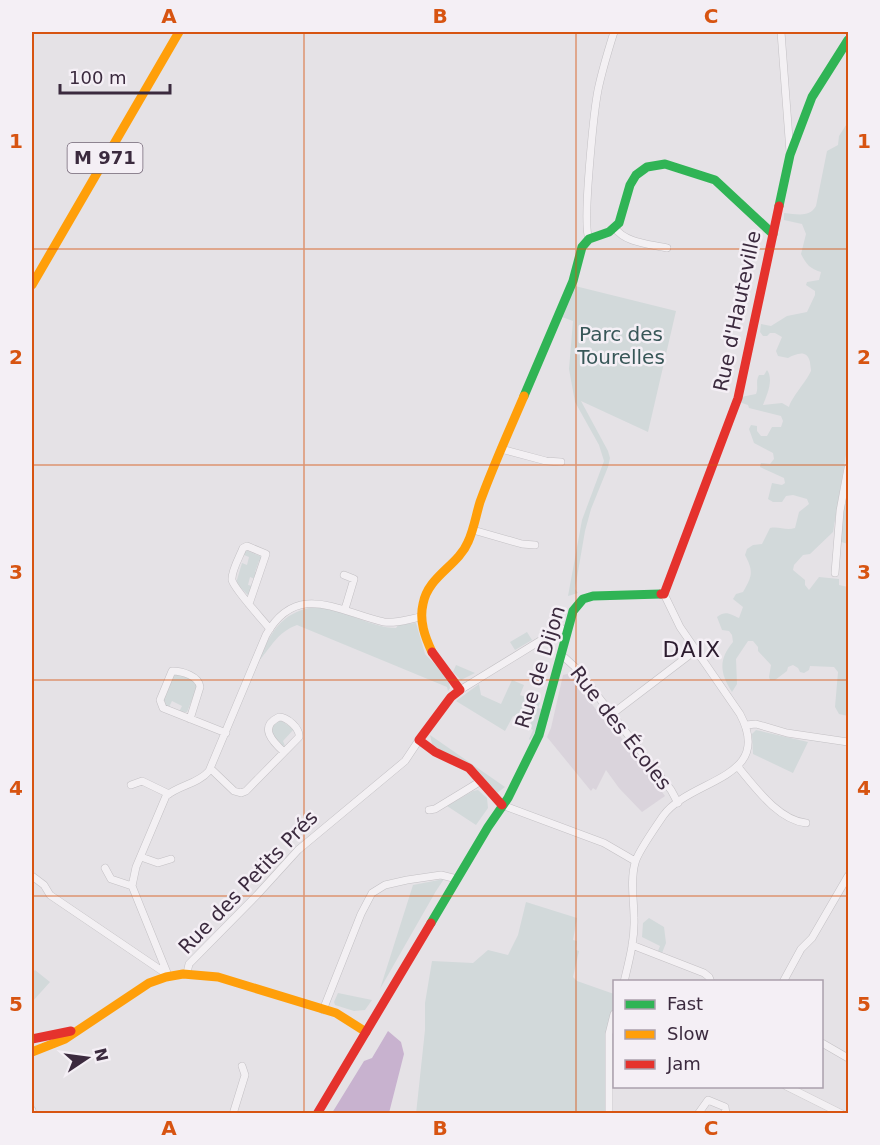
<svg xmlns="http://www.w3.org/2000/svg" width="880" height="1145" viewBox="0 0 880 1145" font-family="'DejaVu Sans',sans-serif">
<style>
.built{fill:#dad4dc}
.green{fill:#d2d9da}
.water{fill:#c8b2cf}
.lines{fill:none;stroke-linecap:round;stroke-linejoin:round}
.street-casing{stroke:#c3c0c4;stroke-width:8}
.street{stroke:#f3f0f3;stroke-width:7}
.fast{stroke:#30b455;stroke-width:9}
.slow{stroke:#ff9f0a;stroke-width:9}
.jam{stroke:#e5322d;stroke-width:9}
.grid{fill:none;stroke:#d75411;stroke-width:1.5;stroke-opacity:0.55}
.labels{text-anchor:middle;stroke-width:5;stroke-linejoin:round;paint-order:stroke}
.shield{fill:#f4eff5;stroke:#726575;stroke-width:1.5}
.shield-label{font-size:18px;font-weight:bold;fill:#3b2a3e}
.street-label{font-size:20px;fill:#3b2a3e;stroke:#f4eff5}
.park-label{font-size:20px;fill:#385758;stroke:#f4eff5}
.quarter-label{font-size:22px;letter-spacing:1.5px;fill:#2c1c2f;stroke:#f4eff5}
.neatline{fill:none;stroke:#d75411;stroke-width:2}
.grid-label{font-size:20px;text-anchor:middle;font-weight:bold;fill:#d75411}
</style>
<rect width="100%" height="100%" fill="#e5e2e6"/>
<!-- built -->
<path class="built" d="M 571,673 L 578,679 L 575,683 L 598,712 L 602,714 L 601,716 L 616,737 L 619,735 L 665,796 L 642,812 L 619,788 L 606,770 L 596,790 L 593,788 L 591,791 L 547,737 L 551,728 L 563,675 Z"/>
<!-- green -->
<path class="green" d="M 848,122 L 848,443 L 833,532 L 810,554 L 803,555 L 794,565 L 793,570 L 805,580 L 805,585 L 809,590 L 819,577 L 839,579 L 839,585 L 848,587 L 848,716 L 839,714 L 835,707 L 838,672 L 834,667 L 810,666 L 809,670 L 804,673 L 800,672 L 798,668 L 793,665 L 788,667 L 787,671 L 775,680 L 770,680 L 769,677 L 771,665 L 758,651 L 758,647 L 753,641 L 748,641 L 736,659 L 737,684 L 732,692 C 720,673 718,660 733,642 L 732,635 L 729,631 L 722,630 L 717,617 C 726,610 730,614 739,618 L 743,607 L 733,599 L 736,594 L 743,592 C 752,576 754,572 745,555 L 747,549 L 753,545 L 762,544 L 770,528 C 779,526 786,531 795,528 L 799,512 L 809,504 L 807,499 L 793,495 L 786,496 L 782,502 L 773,502 L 768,499 L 772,483 L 782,485 L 785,483 L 784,478 L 760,467 L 761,463 L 770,464 L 774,459 L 773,453 L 754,443 L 749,429 L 751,425 L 757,426 L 757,431 L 761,436 L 767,436 L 772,427 L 781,427 L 783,421 L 781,416 L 749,408 L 748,405 L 739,402 L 741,397 L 756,394 C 759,387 755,382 759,375 L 764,375 L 767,370 C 774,380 767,394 763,405 L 782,403 L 789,407 C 791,398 806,382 811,371 C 811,369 810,364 810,362 C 807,349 796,354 788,358 L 778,356 L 776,351 L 782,337 L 775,333 L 770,333 L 767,336 L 763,336 L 760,332 L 761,324 L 771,326 L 787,316 L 807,312 L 815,295 L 815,291 L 806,285 L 807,282 L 819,280 L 821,272 C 810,269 806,264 801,254 L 806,234 L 802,224 L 784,220 L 784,213 C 797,214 809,218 816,206 L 827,151 L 838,145 L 839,136 Z
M 575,286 L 676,311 L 648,432 L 581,401 L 608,451 L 610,458 L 608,467 L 591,509 L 585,531 L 575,589 L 578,593 L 568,596 L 582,520 L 604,461 L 599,445 L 575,402 L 569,369 L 573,321 L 562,317 Z
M 848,497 L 848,544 L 838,541 L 843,506 L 847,503 Z
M 246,550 L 262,557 L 262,561 L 259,561 L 255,572 L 257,573 L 255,579 L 250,577 L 248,585 L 253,586 L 248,595 L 236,583 L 242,563 L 247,565 L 249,557 L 244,555 Z
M 314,607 C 344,609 372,628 396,628 L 398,625 L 416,623 L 425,654 L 448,678 L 450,688 L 448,691 L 447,687 L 297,625 C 277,632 270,649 258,662 C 271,632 280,613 314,607 Z
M 527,632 L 532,640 L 515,650 L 510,642 Z
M 456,665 L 475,673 L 461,680 L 453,672 Z
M 178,674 L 195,681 L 197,687 L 187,712 L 179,712 L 182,706 L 172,701 L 169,707 L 164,704 L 163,698 L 171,677 Z
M 512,680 L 524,685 L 520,695 L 534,700 L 534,704 L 537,701 L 540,703 L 538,708 L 542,709 L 537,729 L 530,740 L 529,739 L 533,730 L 529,727 L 534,715 L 527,710 L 519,719 L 513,716 L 505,731 L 456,701 L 479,684 L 481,695 L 501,704 Z
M 280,720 L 294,729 L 283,741 L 285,746 L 282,745 L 271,734 L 273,725 Z
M 756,730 L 808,742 L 793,773 L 753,754 L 752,734 Z
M 430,735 L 505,787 L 497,793 L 432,744 Z
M 478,790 L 487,798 L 488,808 L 476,825 L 447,806 L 473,791 Z
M 444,879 L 436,891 L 380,989 L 413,885 Z
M 526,902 L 577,918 L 573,940 L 577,941 L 576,950 L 579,951 L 573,977 L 577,981 L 614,994 L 606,1113 L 416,1114 L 425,1030 L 425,1003 L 432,961 L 473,963 L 488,950 L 508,955 L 518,935 Z
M 649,918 L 664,927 L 666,943 L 662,953 L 658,951 L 660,946 L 642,937 L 643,923 Z
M 35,970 L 50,982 L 32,1002 L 32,973 Z
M 338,993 L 372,1000 L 365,1010 L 354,1011 L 335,1005 L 334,1002 Z"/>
<!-- water -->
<path class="water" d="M 388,1031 L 401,1042 L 404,1054 L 389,1113 L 332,1113 L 364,1061 L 372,1058 Z"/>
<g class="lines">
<!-- street casing -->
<g class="street-casing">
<path id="street" d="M 781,32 L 790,152
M 615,228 C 625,243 650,244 667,248
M 589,239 C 582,224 594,111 598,90 C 602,71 608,51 614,32
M 501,449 L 546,461 L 561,462
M 473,530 L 522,544 L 535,545
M 835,573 L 840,511 L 848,468
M 344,575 L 354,579 L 345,609
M 249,604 L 266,554 L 247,546 L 243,548 C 240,556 231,571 232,580 C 234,589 262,619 270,629
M 560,657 L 564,657 L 575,667 L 671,790 L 678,803
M 460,690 L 561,628 L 566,633
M 612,714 L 696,650
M 190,719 L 200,687 C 199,676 182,671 172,671 L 160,700 L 163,708 L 226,733
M 746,725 L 756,724 L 787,733 L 848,742
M 738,767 C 755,787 778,820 806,823
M 211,769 L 234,791 L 241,793 L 246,791 L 299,737 C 300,728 287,717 279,717 C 258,727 273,742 284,752
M 131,785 L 142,781 L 169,794
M 502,805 L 604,843 L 635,861
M 429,810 L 435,809 L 481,781
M 141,857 L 158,863 L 171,859
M 105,868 L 111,879 L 132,886
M 32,876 L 44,885 L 50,895 L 168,975
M 632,945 L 704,973 L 709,977 L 711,982
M 187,973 L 189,964 L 257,895 L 298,850 L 405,761 L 419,740
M 168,975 L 132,886 L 136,867 L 166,796 C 179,785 198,784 209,771 L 266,635 C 297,580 339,612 384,622 C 396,624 409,619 421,617
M 624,982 C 629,961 635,939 634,918 C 634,901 630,880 635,863 C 637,853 657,825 663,816 C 690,778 775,780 740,714 L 680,627 L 664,594
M 783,982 L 801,949 L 812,938 L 848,876
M 323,1010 L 361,914 L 372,893 L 385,885 L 407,880 L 441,875 L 457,879
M 822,1043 L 848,1058
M 786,1086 L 842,1114
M 32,1110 L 33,1114
M 233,1114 L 245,1075 L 242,1066
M 609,1114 L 609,1034 L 614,1014
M 698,1114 L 708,1100 L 725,1107 L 726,1114"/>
</g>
<!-- street -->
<use href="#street" class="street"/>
<!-- fast -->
<path class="fast" d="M 779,206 L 790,155 L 812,97 L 848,40
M 524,396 L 573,281 L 582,247 L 589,239 L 609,232 L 619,223 L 630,185 L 636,175 L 647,167 L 665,164 L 715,180 L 773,234
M 431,923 L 488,827 L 508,798 L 539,735 L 573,611 L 583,599 L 593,596 L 661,594"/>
<!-- slow -->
<path class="slow" d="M 32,285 L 179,32
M 432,652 C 425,637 419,621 423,604 C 428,576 458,566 468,542 C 474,529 476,515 480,502 C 493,466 509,431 524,396
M 32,1052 L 65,1039 L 149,983 L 166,977 L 183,974 L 218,977 L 336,1013 L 366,1032"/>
<!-- jam -->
<path class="jam" d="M 661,594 L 664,594 L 738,398 L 779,206
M 432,652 L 460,690 L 451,697 L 419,740 L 435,752 L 469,768 L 502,805
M 32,1039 L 71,1031
M 317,1114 L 431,923"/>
</g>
<!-- grid -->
<path class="grid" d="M 304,32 L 304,1114M 576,32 L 576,1114M 32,249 L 848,249M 32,465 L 848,465M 32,680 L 848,680M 32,896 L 848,896"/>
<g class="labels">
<!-- shield labels -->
<rect class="shield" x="67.5" y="143" width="75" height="30" rx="4.5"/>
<g class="shield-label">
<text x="105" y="164">M 971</text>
</g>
<!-- street labels -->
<g class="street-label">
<text transform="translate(737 311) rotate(-78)" y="7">Rue d'Hauteville</text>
<text transform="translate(540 667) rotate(-73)" y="7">Rue de Dijon</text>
<text transform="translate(621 728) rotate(52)" y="7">Rue des Écoles</text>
<text transform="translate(248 882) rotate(-46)" y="7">Rue des Petits Prés</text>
</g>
<!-- park labels -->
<g class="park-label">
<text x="621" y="341">Parc des<tspan x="621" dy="23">Tourelles</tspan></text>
</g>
<!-- quarter labels -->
<g class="quarter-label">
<text x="692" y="657">DAIX</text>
</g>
</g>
<!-- border -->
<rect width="880" height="1145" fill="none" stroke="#f4eff5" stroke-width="66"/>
<!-- legend -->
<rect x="613" y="980" width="210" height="108" fill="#f4eff5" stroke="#aaa0ac" stroke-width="1.5"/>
<rect x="625" y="1000" width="30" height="9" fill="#30b455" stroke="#aaa0ac" stroke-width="1.5"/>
<text x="667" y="1010" font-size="18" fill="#3b2a3e">Fast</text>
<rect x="625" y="1030" width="30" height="9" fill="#ff9f0a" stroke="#aaa0ac" stroke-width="1.5"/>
<text x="667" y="1040" font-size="18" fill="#3b2a3e">Slow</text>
<rect x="625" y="1060" width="30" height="9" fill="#e5322d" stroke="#aaa0ac" stroke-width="1.5"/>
<text x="667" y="1070" font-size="18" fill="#3b2a3e">Jam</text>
<!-- north arrow -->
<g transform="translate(87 1058) rotate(77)" stroke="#f4eff5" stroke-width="4.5" paint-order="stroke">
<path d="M0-4.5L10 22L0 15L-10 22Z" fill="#3b2a3e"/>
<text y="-9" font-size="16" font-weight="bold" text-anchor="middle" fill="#3b2a3e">N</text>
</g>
<!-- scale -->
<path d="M60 84v9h110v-9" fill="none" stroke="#3b2a3e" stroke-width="3"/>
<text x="69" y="84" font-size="18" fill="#3b2a3e" stroke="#f4eff5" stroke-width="4.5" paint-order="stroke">100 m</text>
<rect x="33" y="33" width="814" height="1079" class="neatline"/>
<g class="grid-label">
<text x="169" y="23">A</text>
<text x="440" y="23">B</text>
<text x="711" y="23">C</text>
<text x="16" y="148">1</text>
<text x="864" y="148">1</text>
<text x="16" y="364">2</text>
<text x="864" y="364">2</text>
<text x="16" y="579">3</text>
<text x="864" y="579">3</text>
<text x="16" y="795">4</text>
<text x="864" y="795">4</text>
<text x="16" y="1011">5</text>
<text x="864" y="1011">5</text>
<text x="169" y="1135">A</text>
<text x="440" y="1135">B</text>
<text x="711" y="1135">C</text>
</g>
</svg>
